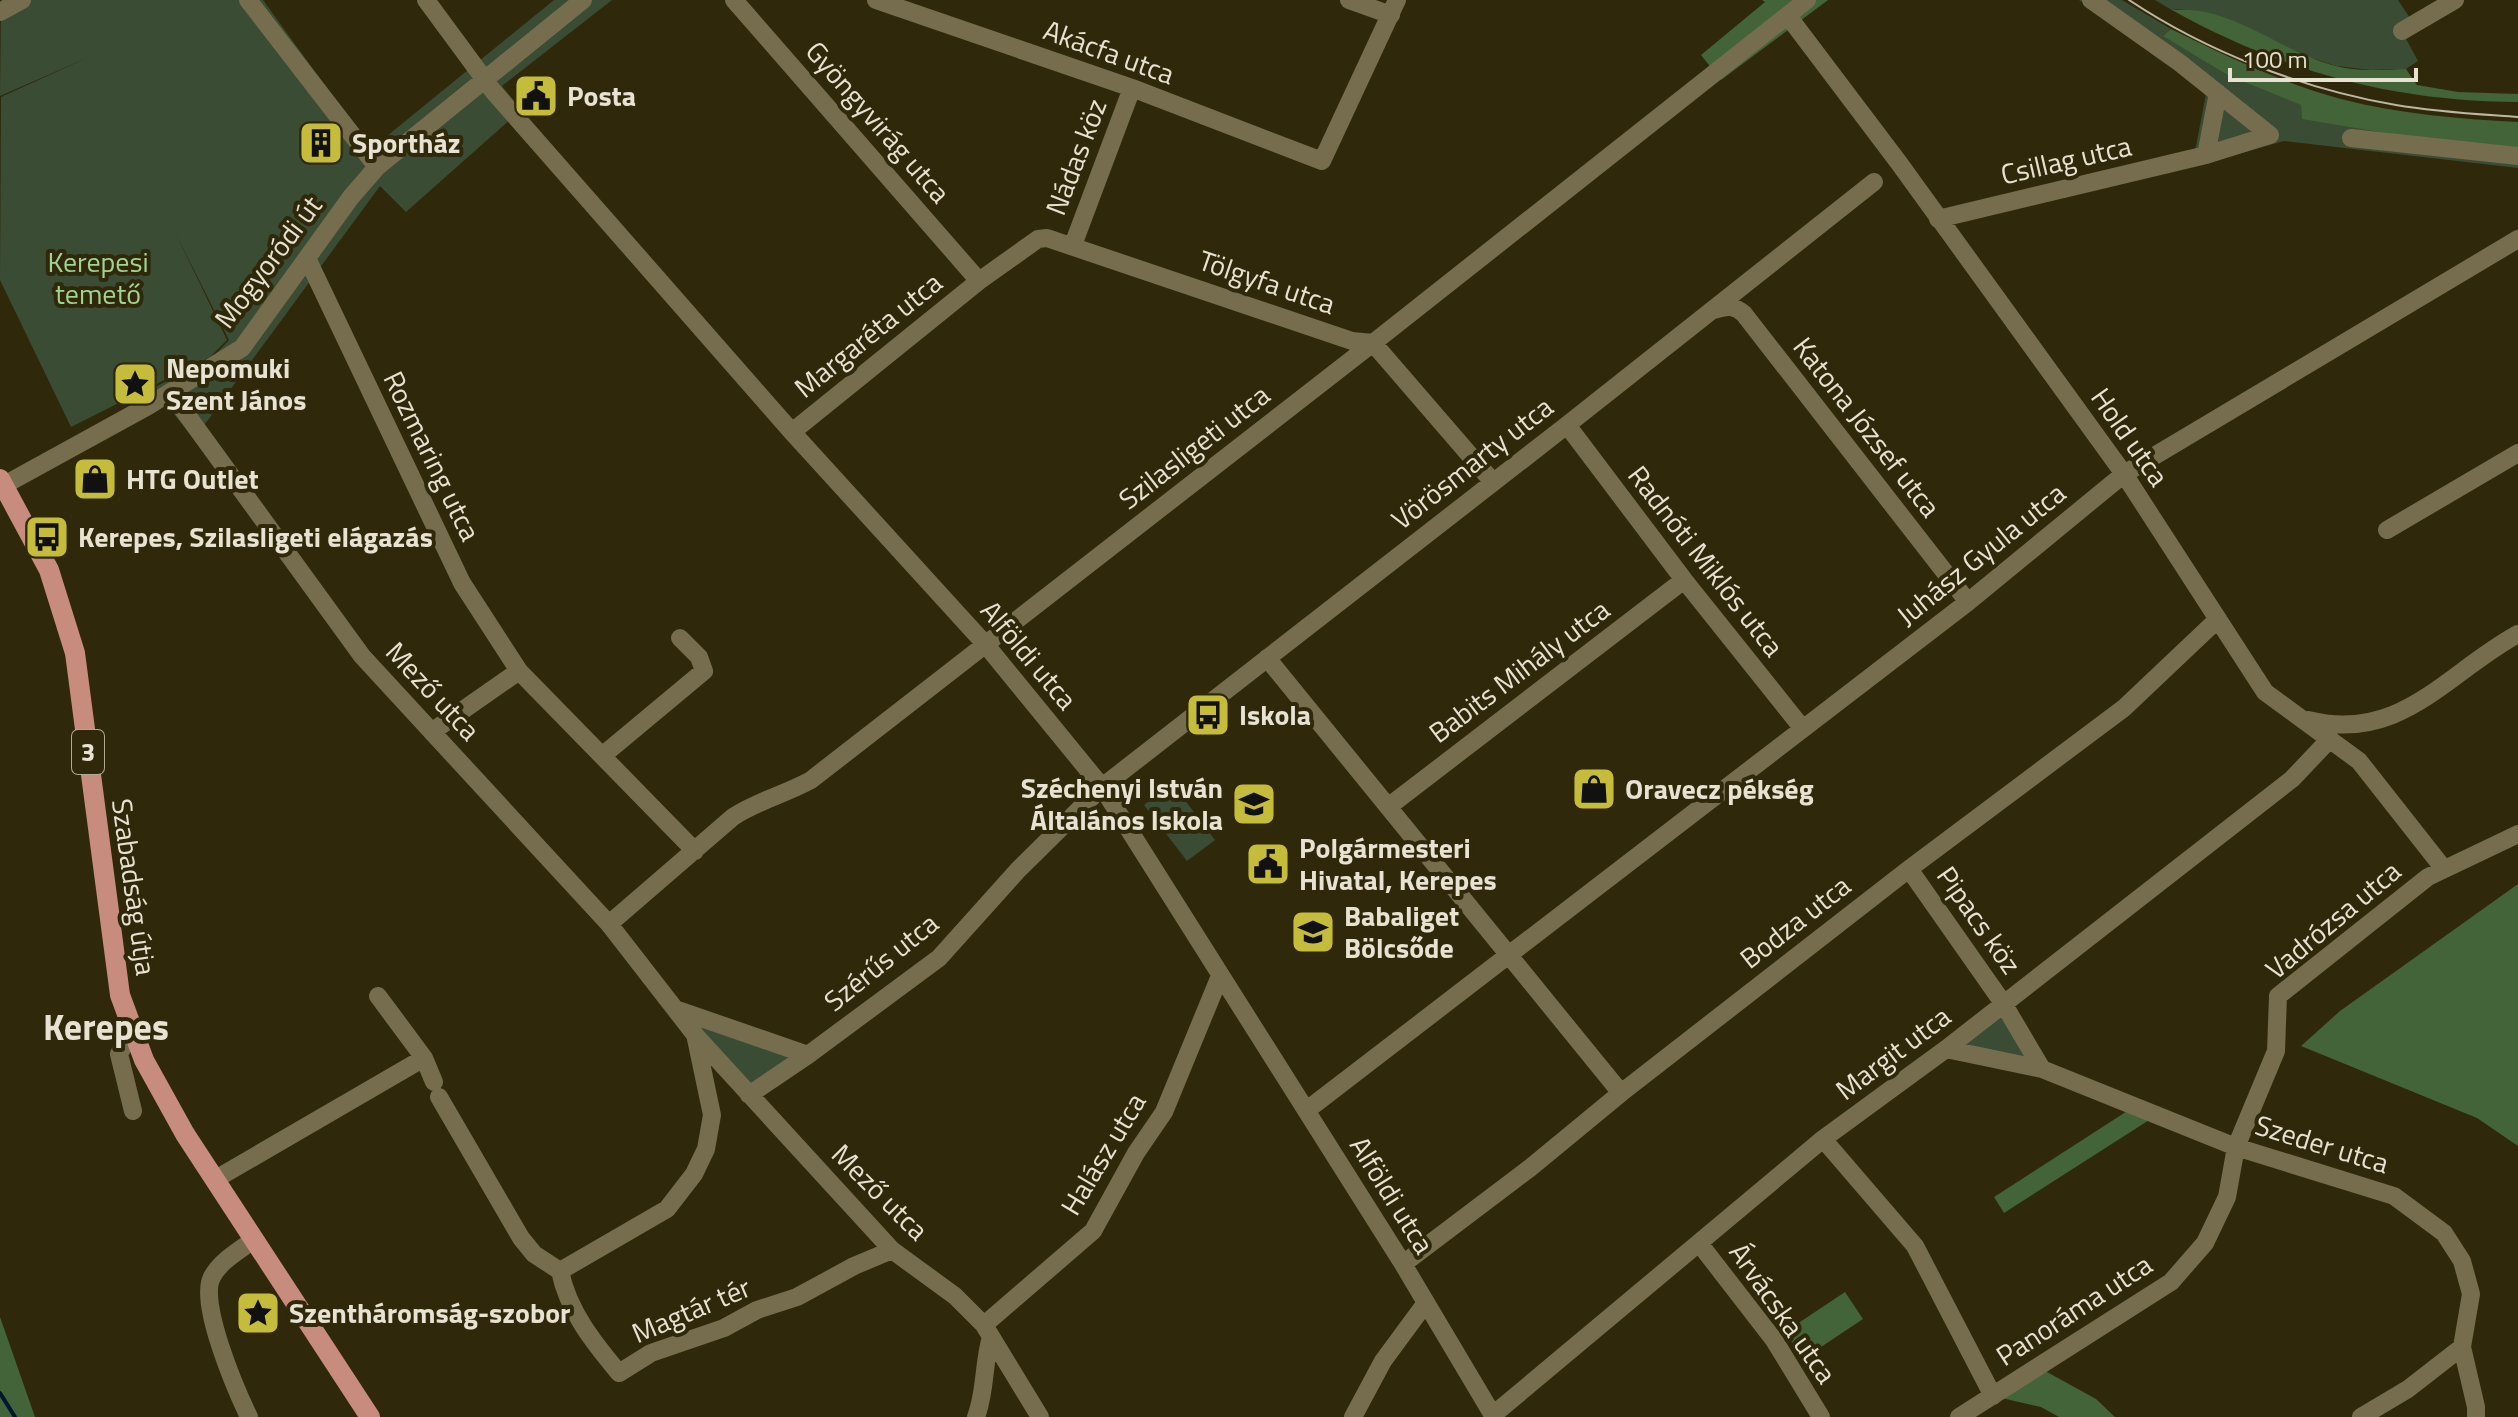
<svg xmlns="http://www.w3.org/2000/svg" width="2518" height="1417" viewBox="0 0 2518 1417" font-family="'Titillium Web',sans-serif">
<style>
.green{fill:#3a4c34}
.forest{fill:#436339}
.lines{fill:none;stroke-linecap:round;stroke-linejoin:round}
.stream{stroke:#001630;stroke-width:4}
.minor{stroke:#766d4e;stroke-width:18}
.major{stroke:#c78c7d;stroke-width:20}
.tram{stroke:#bcb6a2;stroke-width:2}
.labels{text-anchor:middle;stroke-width:8;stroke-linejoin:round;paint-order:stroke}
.shield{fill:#30280a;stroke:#b0aa95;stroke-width:2}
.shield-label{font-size:26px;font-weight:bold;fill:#e7e2d1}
.street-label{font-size:28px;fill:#e7e2d1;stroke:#30280a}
.poi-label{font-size:28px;font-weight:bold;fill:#e7e2d1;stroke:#30280a;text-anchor:start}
.park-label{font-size:28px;fill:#a1d391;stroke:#30280a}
.district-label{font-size:36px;font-weight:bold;fill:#e7e2d1;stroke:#30280a}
</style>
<rect width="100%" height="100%" fill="#30280a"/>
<!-- green -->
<path class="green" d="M 1,0 L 263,0 L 371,149 L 554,0 L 612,0 L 502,86 L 521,110 L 406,212 L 380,186 L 194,439 L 153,388 L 211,359 L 229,340 L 176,234 L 227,340 L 210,357 L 71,427 L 0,280 L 1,97 L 89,57 L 0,96 Z
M 2079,0 L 2122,0 L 2171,29 L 2164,36 L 2229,76 L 2302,105 L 2518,149 L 2518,168 L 2284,141 L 2192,167 L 2206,94 L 2144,42 Z
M 2155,0 L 2398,0 L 2416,27 L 2404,35 L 2418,61 L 2406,69 L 2371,70 L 2336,66 L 2306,56 L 2243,25 L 2201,11 L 2170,9 Z
M 1172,783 L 1215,840 L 1187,861 L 1144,805 Z
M 2003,1003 L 2042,1069 L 1946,1049 Z
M 675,1009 L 808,1055 L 749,1095 Z"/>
<!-- forest -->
<path class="forest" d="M 1762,0 L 1828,0 L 1721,80 L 1701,55 L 1765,2 Z
M 2170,9 C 2180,11 2191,9 2201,11 C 2248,20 2287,52 2332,65 C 2355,72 2382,70 2406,69 L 2417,85 L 2458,92 L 2518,94 L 2518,102 C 2391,101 2281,71 2170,9 Z
M 2171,29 C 2226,56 2282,83 2341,99 C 2399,114 2459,119 2518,122 L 2518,149 L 2475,148 L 2302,119 L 2301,105 L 2229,76 L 2163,36 Z
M 2518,884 L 2518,1146 L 2477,1118 L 2301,1046 L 2340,1011 Z
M 2135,1106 L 2157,1115 L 2004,1213 L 1994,1197 Z
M 1845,1292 L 1863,1319 L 1803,1359 L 1785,1332 Z
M 0,1317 L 35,1417 L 0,1417 Z
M 2038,1367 L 2096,1399 L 2115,1417 L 2059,1417 L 2041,1407 L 1993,1396 Z"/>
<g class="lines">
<!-- stream -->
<path class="stream" d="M 0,1393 L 15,1417"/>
<!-- minor -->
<path class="minor" d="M 248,0 L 377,167
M 426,0 L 493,91 L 792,432 L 986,645 L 1102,787 L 1403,1264 L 1494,1417
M 734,0 L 979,281
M 876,0 L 1132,88 L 1322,161 L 1397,0
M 1349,0 L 1391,15
M 2091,0 L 2180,63 L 2270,135
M 0,12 L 22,0
M 1788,16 L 1899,163 L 2124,474 L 2265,692 L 2359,761 L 2444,869
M 2402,31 L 2455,0
M 2351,138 L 2518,156
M 2206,155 L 2218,93
M 1938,219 L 2206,155 L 2270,135
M 1073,245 L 1132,88
M 307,258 L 462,583 L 519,671 L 695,851
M 1714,310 C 1727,306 1734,305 1744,314 L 1968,602
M 171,393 L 362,656 L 609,924 L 696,1036 L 892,1250 L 955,1296 L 984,1325 L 1040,1417
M 1567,425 L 1684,580 L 1803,729
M 792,432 L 979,281 L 1038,239 L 1047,238 L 1352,341 L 1373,343 L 1493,482
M 4,485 L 148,406 L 242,348 L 351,197 L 377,167 L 583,0
M 2387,530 L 2518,453
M 1267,658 L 1621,1093
M 2308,720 C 2401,743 2445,674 2518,634
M 433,731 L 519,671
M 602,756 L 704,671 L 699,657 L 680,638
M 1388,807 L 1684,580
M 1909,869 L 2003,1003 L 2042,1069 L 2236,1147 L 2394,1196 L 2444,1233 L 2462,1261 L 2471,1294 L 2462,1347 L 2476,1407 L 2476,1417
M 609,924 L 733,817 C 757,801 786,794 811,780 L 1373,343 L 1807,0
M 378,996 L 424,1058 L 434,1082
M 675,1009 L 808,1055
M 132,1031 L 119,1054 L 133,1111
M 1946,1049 L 2042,1069
M 749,1095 L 808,1055 L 939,958 L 1018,870 L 1102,787 L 1567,425 L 1874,182
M 439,1097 L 521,1238 L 534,1254 L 560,1271 C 568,1311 594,1343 619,1373 L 651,1353 L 724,1328 L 757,1310 L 797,1297 L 854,1266 L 892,1250
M 1307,1110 L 1968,602 L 2124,474 L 2518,239
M 1823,1139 L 1915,1246 L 1993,1396
M 214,1180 L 424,1058
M 1699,1243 L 1774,1340 L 1821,1417
M 1403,1264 L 1530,1168 L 1621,1093 L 1909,869 L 2124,708 L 2218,619
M 560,1271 L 667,1209 L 694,1174 L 706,1149 L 712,1115 L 696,1039
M 984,1325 L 1093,1231 L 1136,1153 L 1164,1112 L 1220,976
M 1493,1415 L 1823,1139 L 1946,1049 L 2292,779 L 2330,739
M 249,1417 C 236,1390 198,1302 212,1277 C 220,1261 239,1251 253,1240
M 976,1417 C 986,1391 983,1364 991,1337
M 1353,1417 L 1383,1361 L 1425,1304
M 1959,1417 L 2171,1282 L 2205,1243 L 2227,1197 L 2236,1147 L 2276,1051 L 2278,996 L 2428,877 L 2518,834
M 2361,1417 L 2408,1389 L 2462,1347"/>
<!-- major -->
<path class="major" d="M 0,479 L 49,570 L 75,653 L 120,995 L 144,1060 L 185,1134 L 370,1417"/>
<!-- tram -->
<path class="tram" d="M 2129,0 C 2207,52 2303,89 2396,105 C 2436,112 2477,114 2518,117"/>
</g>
<!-- icons -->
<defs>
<g id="civic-square" transform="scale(2.3)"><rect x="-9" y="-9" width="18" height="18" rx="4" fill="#c6bc3c" stroke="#30280a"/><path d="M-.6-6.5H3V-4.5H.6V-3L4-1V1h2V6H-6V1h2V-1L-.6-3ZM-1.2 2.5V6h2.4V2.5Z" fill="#111"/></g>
<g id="building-square" transform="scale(2.3)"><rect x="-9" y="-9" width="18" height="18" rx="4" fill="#c6bc3c" stroke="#30280a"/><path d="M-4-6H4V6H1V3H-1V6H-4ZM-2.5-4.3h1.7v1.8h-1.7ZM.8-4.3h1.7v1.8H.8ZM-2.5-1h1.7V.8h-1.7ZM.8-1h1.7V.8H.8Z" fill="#111"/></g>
<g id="sight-square" transform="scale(2.3)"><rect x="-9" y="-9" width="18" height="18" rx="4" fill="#c6bc3c" stroke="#30280a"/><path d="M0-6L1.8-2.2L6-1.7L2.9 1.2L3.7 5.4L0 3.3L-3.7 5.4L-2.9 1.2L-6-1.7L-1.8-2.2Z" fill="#111"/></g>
<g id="shop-square" transform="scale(2.3)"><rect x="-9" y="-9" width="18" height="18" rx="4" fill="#c6bc3c" stroke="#30280a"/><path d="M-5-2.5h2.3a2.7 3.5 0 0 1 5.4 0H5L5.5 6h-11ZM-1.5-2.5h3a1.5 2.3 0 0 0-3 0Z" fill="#111"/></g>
<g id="bus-square" transform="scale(2.3)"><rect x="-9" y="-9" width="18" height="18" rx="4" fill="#c6bc3c" stroke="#30280a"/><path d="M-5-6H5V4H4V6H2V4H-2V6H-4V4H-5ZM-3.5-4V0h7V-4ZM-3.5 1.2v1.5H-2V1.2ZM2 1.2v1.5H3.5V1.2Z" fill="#111"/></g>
<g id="school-square" transform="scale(2.3)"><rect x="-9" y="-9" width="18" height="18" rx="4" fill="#c6bc3c" stroke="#30280a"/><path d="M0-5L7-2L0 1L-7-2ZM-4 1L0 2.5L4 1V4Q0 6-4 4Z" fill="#111"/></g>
</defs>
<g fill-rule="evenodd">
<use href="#civic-square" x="536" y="96"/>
<use href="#building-square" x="321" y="143"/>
<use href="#sight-square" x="135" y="384"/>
<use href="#shop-square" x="95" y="479"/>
<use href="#bus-square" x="47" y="537"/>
<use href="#bus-square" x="1208" y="715"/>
<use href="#shop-square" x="1594" y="789"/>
<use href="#school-square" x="1254" y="804"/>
<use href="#civic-square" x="1268" y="864"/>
<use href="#school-square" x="1313" y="932"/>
<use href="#sight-square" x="258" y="1313"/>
</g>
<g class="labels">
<!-- shield labels -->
<rect class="shield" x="72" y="730" width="32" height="44" rx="6"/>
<g class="shield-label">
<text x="88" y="761">3</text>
</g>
<!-- street labels -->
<g class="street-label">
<text transform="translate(1109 52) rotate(20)" y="10">Akácfa utca</text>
<text transform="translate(878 122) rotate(49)" y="10">Gyöngyvirág utca</text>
<text transform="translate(1076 157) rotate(-69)" y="10">Nádas köz</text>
<text transform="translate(2066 160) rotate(-13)" y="10">Csillag utca</text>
<text transform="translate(268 262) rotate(-53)" y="10">Mogyoródi út</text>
<text transform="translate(1267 282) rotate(19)" y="10">Tölgyfa utca</text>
<text transform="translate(868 335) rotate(-39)" y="10">Margaréta utca</text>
<text transform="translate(1867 427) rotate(52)" y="10">Katona József utca</text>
<text transform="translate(2130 437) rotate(55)" y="10">Hold utca</text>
<text transform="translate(1194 447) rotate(-38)" y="10">Szilasligeti utca</text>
<text transform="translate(432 456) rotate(64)" y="10">Rozmaring utca</text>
<text transform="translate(1472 463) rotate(-38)" y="10">Vörösmarty utca</text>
<text transform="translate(1981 554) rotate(-39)" y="10">Juhász Gyula utca</text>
<text transform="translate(1706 561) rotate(52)" y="10">Radnóti Miklós utca</text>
<text transform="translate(1029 655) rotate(50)" y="10">Alföldi utca</text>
<text transform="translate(1519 671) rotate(-37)" y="10">Babits Mihály utca</text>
<text transform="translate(433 691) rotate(47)" y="10">Mező utca</text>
<text transform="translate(134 887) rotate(82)" y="10">Szabadság útja</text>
<text transform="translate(1979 920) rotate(55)" y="10">Pipacs köz</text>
<text transform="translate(2333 920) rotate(-40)" y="10">Vadrózsa utca</text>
<text transform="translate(1795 922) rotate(-38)" y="10">Bodza utca</text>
<text transform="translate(881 962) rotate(-39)" y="10">Szérűs utca</text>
<text transform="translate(1893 1053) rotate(-37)" y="10">Margit utca</text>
<text transform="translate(2322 1144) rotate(17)" y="10">Szeder utca</text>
<text transform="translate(1103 1154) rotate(-59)" y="10">Halász utca</text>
<text transform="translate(880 1192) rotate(45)" y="10">Mező utca</text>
<text transform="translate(1392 1195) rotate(58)" y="10">Alföldi utca</text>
<text transform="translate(691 1310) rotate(-23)" y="10">Magtár tér</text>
<text transform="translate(2074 1310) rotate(-33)" y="10">Panoráma utca</text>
<text transform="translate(1783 1313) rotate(55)" y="10">Árvácska utca</text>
</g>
<!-- poi labels -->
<g class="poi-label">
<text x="567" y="106">Posta</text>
<text x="352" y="153">Sportház</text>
<text x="166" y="378">Nepomuki<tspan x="166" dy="32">Szent János</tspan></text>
<text x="126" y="489">HTG Outlet</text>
<text x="78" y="547">Kerepes, Szilasligeti elágazás</text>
<text x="1239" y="725">Iskola</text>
<text x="1223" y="798" text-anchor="end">Széchenyi István<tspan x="1223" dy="32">Általános Iskola</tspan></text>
<text x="1625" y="799">Oravecz pékség</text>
<text x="1299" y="858">Polgármesteri<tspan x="1299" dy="32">Hivatal, Kerepes</tspan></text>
<text x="1344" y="926">Babaliget<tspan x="1344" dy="32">Bölcsőde</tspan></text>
<text x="289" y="1323">Szentháromság-szobor</text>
</g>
<!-- park labels -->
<g class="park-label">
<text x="98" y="272">Kerepesi<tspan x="98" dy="32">temető</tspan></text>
</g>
<!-- district labels -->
<g class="district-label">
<text x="106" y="1040">Kerepes</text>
</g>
</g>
<!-- scale -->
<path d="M2230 68v12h186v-12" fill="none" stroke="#e7e2d1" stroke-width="4"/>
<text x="2242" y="68" font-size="24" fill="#e7e2d1" stroke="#30280a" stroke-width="6" paint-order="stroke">100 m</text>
</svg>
